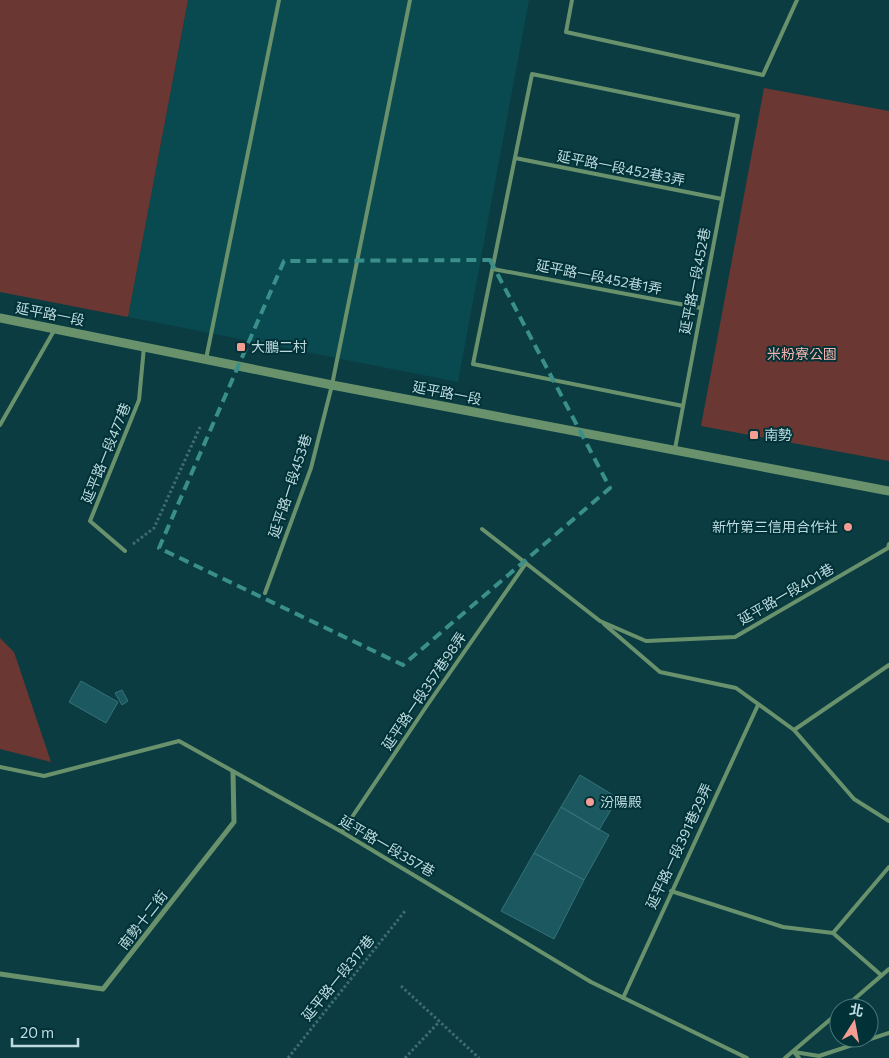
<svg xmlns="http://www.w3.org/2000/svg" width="889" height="1058" viewBox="0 0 889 1058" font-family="Commissioner,'Noto Sans TC',sans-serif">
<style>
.built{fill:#094950}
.green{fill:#6b3732}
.building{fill:#1b585f;stroke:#357279}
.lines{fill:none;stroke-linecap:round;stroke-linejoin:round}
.path{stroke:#406c72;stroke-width:3;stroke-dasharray:2.5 2.5;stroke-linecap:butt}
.service{stroke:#69926c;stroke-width:4}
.minor{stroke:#69926c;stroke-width:5}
.tertiary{stroke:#69926c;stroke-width:9}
.marked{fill:none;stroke:#3a8f8a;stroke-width:4;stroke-dasharray:10 6;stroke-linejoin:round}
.poi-dot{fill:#f59c93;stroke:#003237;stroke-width:2}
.labels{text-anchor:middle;stroke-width:4;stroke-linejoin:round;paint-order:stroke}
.street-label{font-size:14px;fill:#bddbdf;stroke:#003237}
.poi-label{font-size:14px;fill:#bddbdf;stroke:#003237;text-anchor:start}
.park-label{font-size:14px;fill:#f7b4ad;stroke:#003237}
</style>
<rect width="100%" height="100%" fill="#0a3c42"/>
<!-- built -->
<path class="built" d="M 188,0 L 529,0 L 458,382 L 128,317 Z"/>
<!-- green -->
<path class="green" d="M 0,0 L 188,0 L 128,317 L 0,292 Z
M 764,88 L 889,111 L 889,461 L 701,426 Z
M 0,638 L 14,652 L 51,762 L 0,749 Z"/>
<!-- building -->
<path class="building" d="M 81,681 L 118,702 L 106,723 L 69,702 Z
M 122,690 L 128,701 L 122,705 L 115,693 Z
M 580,775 L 618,798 L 599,830 L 561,807 Z
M 561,807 L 609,835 L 584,880 L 534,853 Z
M 534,853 L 584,880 L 554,939 L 501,911 Z"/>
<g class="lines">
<!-- path -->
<path class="path" d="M 133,544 L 154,528 L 201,425
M 401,986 L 479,1058
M 288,1058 L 405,911
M 405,1058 L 439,1022"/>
<!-- service -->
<path class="service" d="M 572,0 L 566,32 L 763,75 L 797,0
M 515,158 L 722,199
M 493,269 L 701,308
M 206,359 L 279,0
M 0,425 L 55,329
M 675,449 C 696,338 716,227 738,116 L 532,74 L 473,364 L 683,406
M 482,529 L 600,621 L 646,641 L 735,637 L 888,548 L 889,544
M 125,551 L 90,521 L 139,400 L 144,347
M 265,593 L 311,468 L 332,385 L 410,0
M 604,624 L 660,672 L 736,688 L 794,730 L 854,799 L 889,821
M 794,730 L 889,665
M 0,767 L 44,776 L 179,741 L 342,832 L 591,982 L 747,1058
M 342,832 L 428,704 L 526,563
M 671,891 L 783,927 L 833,933
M 881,975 L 833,933 L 889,867
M 623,998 L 758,705
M 844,1008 L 889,969
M 794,1052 L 819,1056 L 889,1033
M 794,1052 L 799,1058
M 785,1058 L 839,1012"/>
<!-- minor -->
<path class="minor" d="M 0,974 L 103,989 L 234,822 L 233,772"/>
<!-- tertiary -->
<path class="tertiary" d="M 0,318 L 332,385 L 889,491"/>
</g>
<!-- marked area -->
<path class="marked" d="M 490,260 L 610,488 L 403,665 L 159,548 L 284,261 Z"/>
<!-- markers -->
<g class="poi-dot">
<rect x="236" y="342" width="10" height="10" rx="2.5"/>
<rect x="749" y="430" width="10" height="10" rx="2.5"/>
<circle cx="848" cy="527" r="5"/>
<circle cx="590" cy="802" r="5"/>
</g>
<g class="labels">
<!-- street labels -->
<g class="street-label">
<text transform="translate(621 168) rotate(11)" y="5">延平路一段452巷3弄</text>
<text transform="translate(599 277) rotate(11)" y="5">延平路一段452巷1弄</text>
<text transform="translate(695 281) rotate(-79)" y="5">延平路一段452巷</text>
<text transform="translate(50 314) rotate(11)" y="5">延平路一段</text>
<text transform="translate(447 393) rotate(11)" y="5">延平路一段</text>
<text transform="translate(106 453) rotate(-68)" y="5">延平路一段477巷</text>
<text transform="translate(290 486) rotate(-72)" y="5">延平路一段453巷</text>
<text transform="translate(786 594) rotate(-30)" y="5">延平路一段401巷</text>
<text transform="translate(424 691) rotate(-56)" y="5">延平路一段357巷98弄</text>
<text transform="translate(387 846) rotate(30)" y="5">延平路一段357巷</text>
<text transform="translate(679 846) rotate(-65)" y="5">延平路一段391巷29弄</text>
<text transform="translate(143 920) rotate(-52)" y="5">南勢十二街</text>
<text transform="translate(338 978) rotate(-51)" y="5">延平路一段317巷</text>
</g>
<!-- poi labels -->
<g class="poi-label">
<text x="251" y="352">大鵬二村</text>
<text x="764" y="440">南勢</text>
<text x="838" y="532" text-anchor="end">新竹第三信用合作社</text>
<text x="600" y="807">汾陽殿</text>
</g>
<!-- park labels -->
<g class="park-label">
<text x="802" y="359">米粉寮公園</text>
</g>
</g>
<!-- north arrow -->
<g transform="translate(854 1023) rotate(11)"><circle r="24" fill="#003237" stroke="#4c767a"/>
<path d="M0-4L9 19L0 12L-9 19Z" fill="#f59c93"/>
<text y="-8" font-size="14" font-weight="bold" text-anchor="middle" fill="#bddbdf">北</text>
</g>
<!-- scale -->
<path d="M12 1038v8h66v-8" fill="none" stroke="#bddbdf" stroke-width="2.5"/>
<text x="20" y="1038" font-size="15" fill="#bddbdf" stroke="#003237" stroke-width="4" paint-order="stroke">20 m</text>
</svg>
